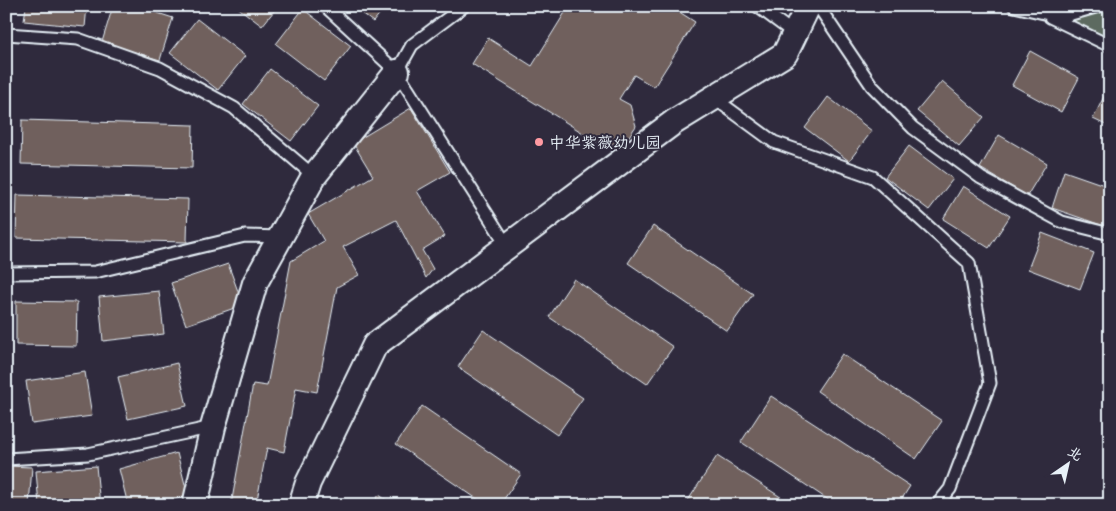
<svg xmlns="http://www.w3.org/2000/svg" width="1116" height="511" viewBox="0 0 1116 511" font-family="'Architects Daughter','LXGW WenKai TC',sans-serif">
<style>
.green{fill:#5d6a60;stroke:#a2aeac}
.building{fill:#70605d;stroke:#e8f1f8}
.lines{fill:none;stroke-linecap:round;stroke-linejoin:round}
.lane-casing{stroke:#e8f1f8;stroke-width:15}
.street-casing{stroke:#e8f1f8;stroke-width:28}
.lane{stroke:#2f2a3d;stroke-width:11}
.street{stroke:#2f2a3d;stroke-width:24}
.poi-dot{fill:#ff9aa2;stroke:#2f2a3d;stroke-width:2}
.labels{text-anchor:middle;stroke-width:4;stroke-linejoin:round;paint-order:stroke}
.poi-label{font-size:16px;fill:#e8f1f8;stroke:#2f2a3d;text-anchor:start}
</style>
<rect width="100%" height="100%" fill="#2f2a3d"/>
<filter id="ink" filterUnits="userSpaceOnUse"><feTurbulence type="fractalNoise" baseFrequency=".02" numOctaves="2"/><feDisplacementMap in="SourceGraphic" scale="10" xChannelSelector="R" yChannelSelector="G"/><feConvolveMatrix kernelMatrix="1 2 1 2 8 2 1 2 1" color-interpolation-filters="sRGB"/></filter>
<g filter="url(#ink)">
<!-- green -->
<path class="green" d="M 1099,6 L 1110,6 L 1110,46 L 1061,17 Z"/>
<!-- building -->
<path class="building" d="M 26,6 L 87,6 L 85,27 L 24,21 Z
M 113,6 L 136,6 L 173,18 L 160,60 L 102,42 Z
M 236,6 L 278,6 L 262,26 Z
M 352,6 L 386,6 L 373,22 Z
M 569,6 L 670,6 L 695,22 L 654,87 L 634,75 L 619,99 L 630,105 L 636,126 L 625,142 L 604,146 L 472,64 L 488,38 L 532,66 Z
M 303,9 L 351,46 L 324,81 L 276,44 Z
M 197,19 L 245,56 L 218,90 L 170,53 Z
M 1030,51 L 1079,78 L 1061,112 L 1012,85 Z
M 270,69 L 318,106 L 291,141 L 243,104 Z
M 942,81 L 984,117 L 959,146 L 917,111 Z
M 1110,84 L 1110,127 L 1093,119 Z
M 828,97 L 872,131 L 849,161 L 805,128 Z
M 411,108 L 450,172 L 417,191 L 445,236 L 422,250 L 433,269 L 426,278 L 396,220 L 343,247 L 359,275 L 337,287 L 317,392 L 296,388 L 284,452 L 267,448 L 256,505 L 231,505 L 253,384 L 267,386 L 291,261 L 324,241 L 308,214 L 373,176 L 353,143 Z
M 22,120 L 193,125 L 192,168 L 21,164 Z
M 999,135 L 1047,163 L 1027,196 L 980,168 Z
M 909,146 L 953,179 L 929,210 L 885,177 Z
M 1064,171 L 1110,187 L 1110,210 L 1104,226 L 1052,208 Z
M 963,186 L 1010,216 L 989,248 L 943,219 Z
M 17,195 L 188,199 L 187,242 L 16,238 Z
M 653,226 L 753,294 L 727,331 L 628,263 Z
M 1042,233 L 1094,253 L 1080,289 L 1028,269 Z
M 228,264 L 243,305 L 186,325 L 171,283 Z
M 574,279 L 673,347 L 647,384 L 549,317 Z
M 159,291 L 164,334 L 103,341 L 99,297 Z
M 16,301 L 77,302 L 76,346 L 16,345 Z
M 483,330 L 583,398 L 557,435 L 458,367 Z
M 842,354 L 942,421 L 916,459 L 817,391 Z
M 177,363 L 187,406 L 128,419 L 118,377 Z
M 85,372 L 92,416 L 32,424 L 26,381 Z
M 6,390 L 11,390 L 7,434 L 6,434 Z
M 771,396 L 910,486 L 898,505 L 836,505 L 741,442 Z
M 422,406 L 521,474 L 500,505 L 486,505 L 396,444 Z
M 177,453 L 188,496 L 154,505 L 128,505 L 119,469 Z
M 717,456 L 793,505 L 691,505 L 687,502 Z
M 6,466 L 32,467 L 29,505 L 6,505 Z
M 96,466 L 100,505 L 39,505 L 36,471 Z
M 379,495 L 394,505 L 372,505 Z"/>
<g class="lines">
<!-- lane casing -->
<g class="lane-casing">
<path id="lane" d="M 325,6 L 397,72 L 508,247
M 757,6 L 795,34
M 818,6 L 872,86 L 913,128 L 981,178 L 1062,222 L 1110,234
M 1014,6 L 1061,17 L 1099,6
M 1050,17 L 1110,46
M 6,34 L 78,39 L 160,68 L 234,108 L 314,176
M 397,72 L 412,45 L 464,6
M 714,98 L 774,142 L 873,177 L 969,263 L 990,383 L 950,489 L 937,505
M 6,273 L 95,272 L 245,236 L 280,237
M 6,459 L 88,454 L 213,427"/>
</g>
<!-- street casing -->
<g class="street-casing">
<path id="street" d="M 195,505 L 213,427 L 255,283 L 314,176 L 397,72
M 301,505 L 308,483 L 375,345 L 674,122 L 785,54 L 808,6"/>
</g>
<!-- lane -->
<use href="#lane" class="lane"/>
<!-- street -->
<use href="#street" class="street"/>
</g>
</g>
<!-- markers -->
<circle class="poi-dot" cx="539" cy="142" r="5"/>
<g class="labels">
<!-- poi labels -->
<g class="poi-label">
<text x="549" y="148">中华紫薇幼儿园</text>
</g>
</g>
<!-- margin -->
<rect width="1116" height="511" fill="none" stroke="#2f2a3d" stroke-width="25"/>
<rect x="12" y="12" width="1091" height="486" fill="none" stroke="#e8f1f8" stroke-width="2" filter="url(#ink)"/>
<!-- north arrow -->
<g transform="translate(1068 464) rotate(34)" stroke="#2f2a3d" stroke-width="4" paint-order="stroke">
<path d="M0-4L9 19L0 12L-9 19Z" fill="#e8f1f8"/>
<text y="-8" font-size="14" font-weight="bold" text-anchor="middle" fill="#e8f1f8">北</text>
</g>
</svg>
